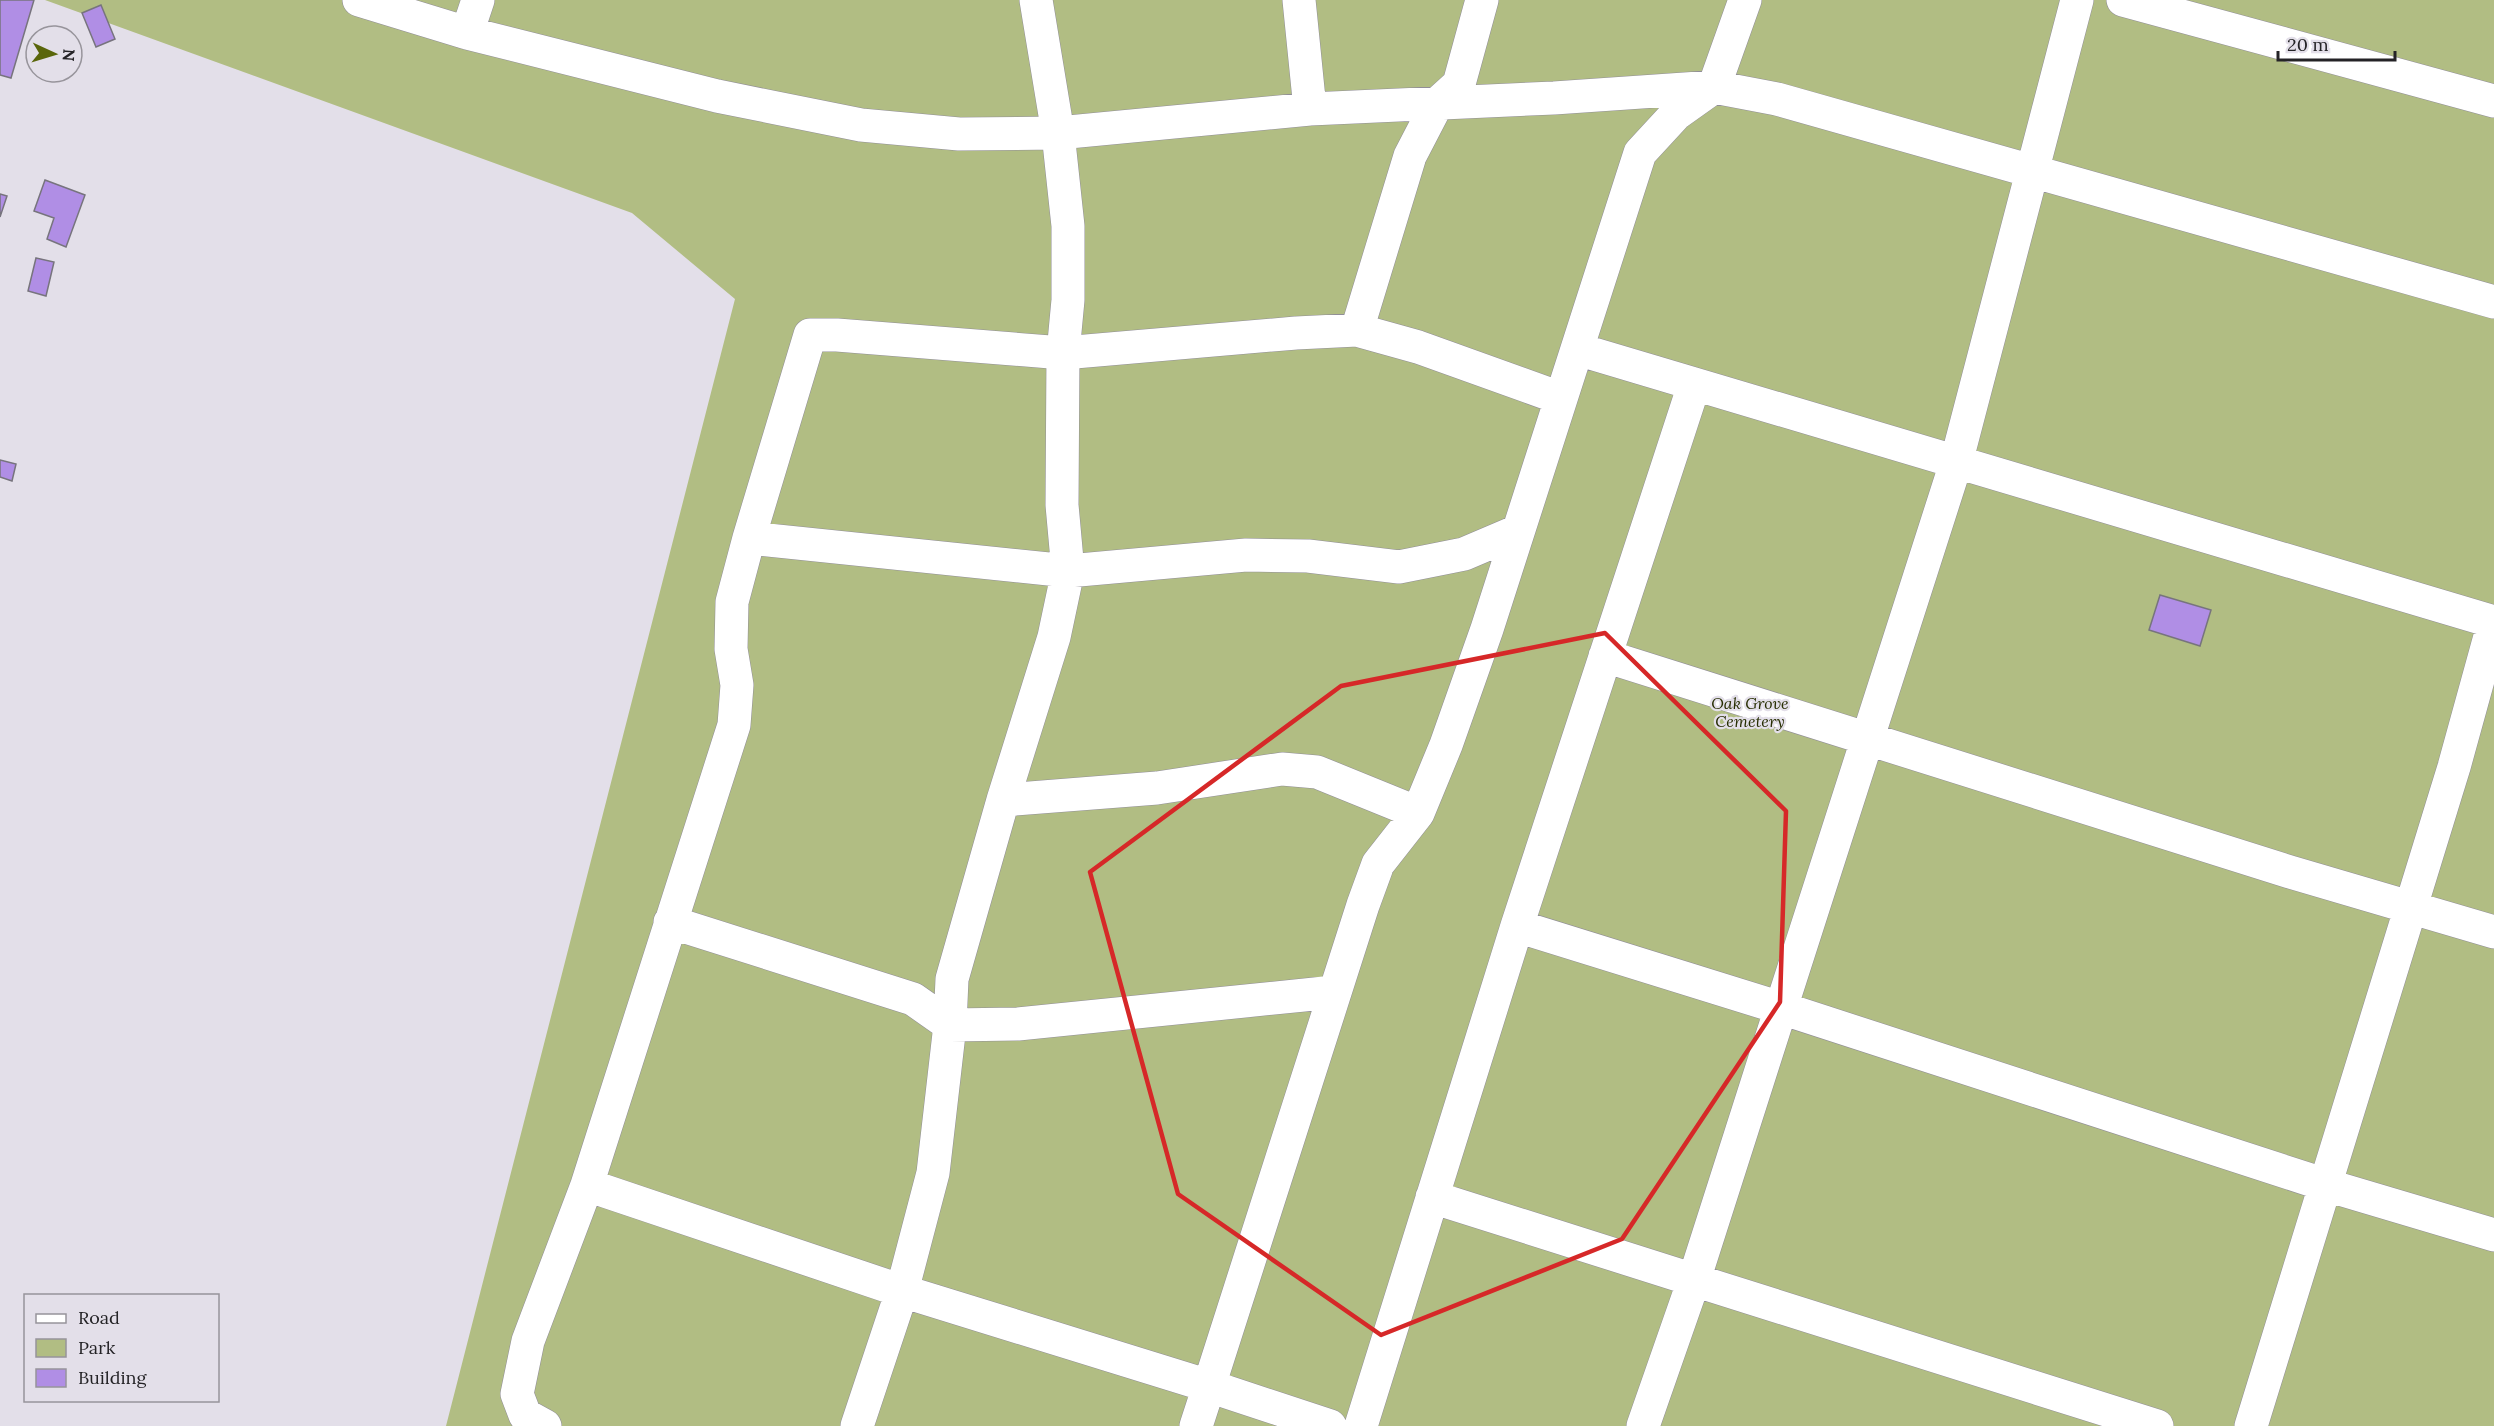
<svg xmlns="http://www.w3.org/2000/svg" width="2494" height="1426" viewBox="0 0 2494 1426" font-family="Lora,serif">
<style>
.green{fill:#b1bd83}
.building{fill:#b08ee5;stroke:#77747d;stroke-width:1.5}
.lines{fill:none;stroke-linecap:round;stroke-linejoin:round}
.minor-casing{stroke:#918e97;stroke-width:34}
.minor{stroke:#fff;stroke-width:33}
.marked{fill:none;stroke:#d62828;stroke-width:4.5;stroke-linejoin:round}
.labels{text-anchor:middle;stroke-width:4.5;stroke-linejoin:round;paint-order:stroke}
.park-label{font-size:16px;font-style:italic;fill:#272e02;stroke:#e3dfe9}
</style>
<rect width="100%" height="100%" fill="#e3dfe9"/>
<!-- green -->
<path class="green" d="M 45,0 L 2494,0 L 2494,1426 L 446,1426 L 735,299 L 632,213 Z"/>
<!-- building -->
<path class="building" d="M 0,0 L 34,0 L 11,78 L 0,75 Z
M 101,5 L 115,39 L 96,47 L 82,13 Z
M 45,180 L 85,195 L 66,247 L 47,239 L 54,218 L 34,211 Z
M 0,194 L 7,196 L 0,217 Z
M 36,258 L 54,262 L 46,296 L 28,291 Z
M 0,460 L 16,464 L 12,481 L 0,477 Z
M 2160,595 L 2211,610 L 2200,646 L 2149,630 Z"/>
<g class="lines">
<!-- minor casing -->
<g class="minor-casing">
<path id="minor" d="M 359,0 L 467,33 L 478,0
M 1036,0 L 1058,133 L 1310,109 L 1554,98 L 1714,87 L 1777,99 L 2494,302
M 1299,0 L 1310,109
M 2077,0 L 1956,463 L 1781,1008 L 2326,1185 L 2494,1235
M 2123,0 L 2494,101
M 467,33 L 717,96 L 861,125 L 959,134 L 1058,133 L 1068,226 L 1068,300 L 1063,353 L 1296,333 L 1357,330 L 1418,347 L 1560,398
M 1357,330 L 1410,156 L 1437,104 L 1459,84 L 1482,0
M 1577,349 L 2494,622 L 2454,767 L 2251,1426
M 749,538 L 1068,571 L 1246,555 L 1308,556 L 1399,567 L 1464,554 L 1518,531
M 1605,656 L 2290,872 L 2494,932
M 1003,800 L 1157,788 L 1282,769 L 1317,772 L 1418,813
M 670,922 L 913,999 L 950,1025 L 933,1173 L 902,1291 L 1209,1386 L 1363,905 L 1378,864 L 1418,813 L 1446,745 L 1487,629 L 1640,153 L 1676,114 L 1714,87 L 1745,0
M 587,1185 L 734,725 L 737,685 L 731,649 L 732,602 L 749,538 L 810,335 L 837,335 L 1063,353 L 1062,505 L 1068,571 L 1054,637 L 1003,800 L 952,979 L 950,1025 L 1018,1024 L 1334,992
M 1432,1197 L 1694,1280 L 1781,1008 L 1517,926
M 545,1426 L 525,1415 L 517,1394 L 528,1341 L 587,1185 L 902,1291 L 857,1426
M 1196,1426 L 1209,1386 L 1330,1426
M 1361,1426 L 1517,926 L 1694,385
M 1643,1426 L 1694,1280 L 2157,1426"/>
</g>
<!-- minor -->
<use href="#minor" class="minor"/>
</g>
<!-- marked area -->
<path class="marked" d="M 1605,633 L 1786,811 L 1780,1002 L 1622,1239 L 1381,1335 L 1178,1194 L 1090,872 L 1341,686 Z"/>
<g class="labels">
<!-- park labels -->
<g class="park-label">
<text x="1750" y="709">Oak Grove<tspan x="1750" dy="18">Cemetery</tspan></text>
</g>
</g>
<!-- legend -->
<rect x="24" y="1294" width="195" height="108" fill="#e3dfe9" stroke="#97949b" stroke-width="1.5"/>
<rect x="36" y="1314" width="30" height="9" fill="#ffffff" stroke="#97949b" stroke-width="1.5"/>
<text x="78" y="1324" font-size="18" fill="#242326">Road</text>
<rect x="36" y="1339" width="30" height="18" fill="#b1bd83" stroke="#97949b" stroke-width="1.5"/>
<text x="78" y="1354" font-size="18" fill="#242326">Park</text>
<rect x="36" y="1369" width="30" height="18" fill="#b08ee5" stroke="#97949b" stroke-width="1.5"/>
<text x="78" y="1384" font-size="18" fill="#242326">Building</text>
<!-- north arrow -->
<g transform="translate(54 54) rotate(94)"><circle r="28" fill="#e3dfe9" stroke="#97949b" stroke-width="1.5"/>
<path d="M0-4.5L10 22L0 15L-10 22Z" fill="#5a660b"/>
<text y="-9" font-size="16" font-weight="bold" text-anchor="middle" fill="#242326">N</text>
</g>
<!-- scale -->
<path d="M2278 51v9h117v-9" fill="none" stroke="#242326" stroke-width="3"/>
<text x="2287" y="51" font-size="18" fill="#242326" stroke="#e3dfe9" stroke-width="4.5" paint-order="stroke">20 m</text>
</svg>
